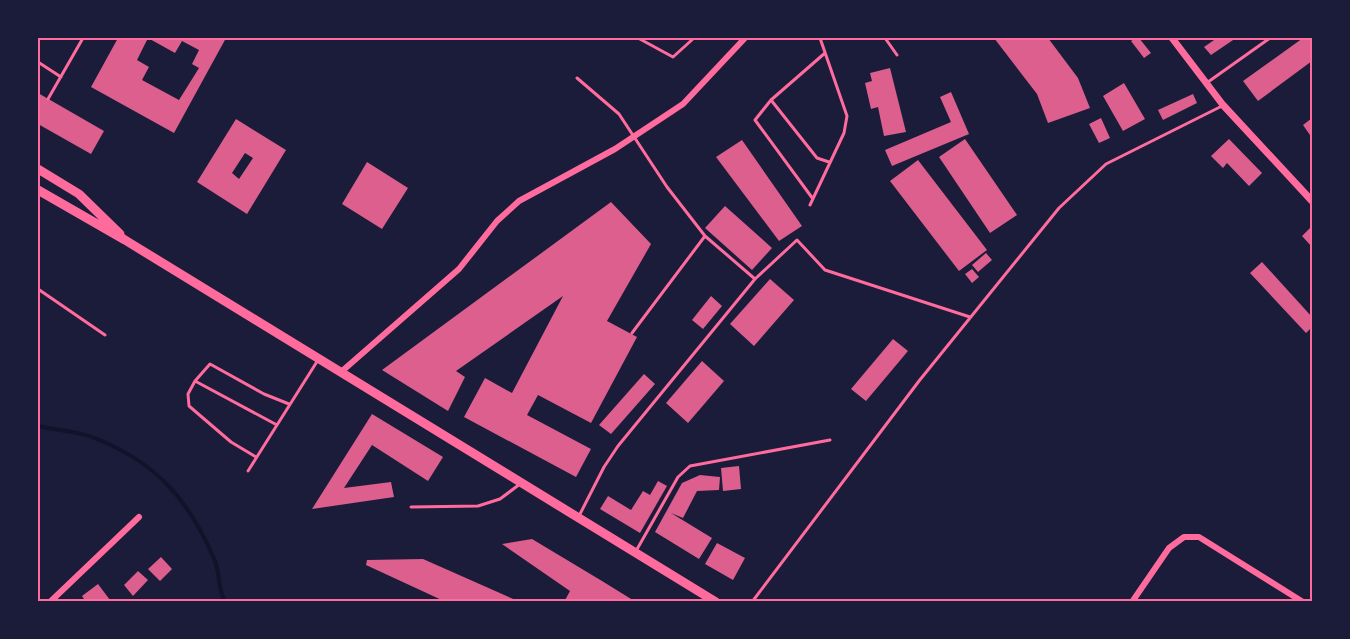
<svg xmlns="http://www.w3.org/2000/svg" width="1350" height="639" viewBox="0 0 1350 639" font-family="'DejaVu Sans',sans-serif">
<style>
.lines{fill:none;stroke-linecap:round;stroke-linejoin:round}
.stream{stroke:#12122b;stroke-width:4}
.building{fill:#dd5f8e;fill-rule:evenodd}
.service{stroke:#ff6b9d;stroke-width:3}
.minor{stroke:#ff6b9d;stroke-width:6}
.tertiary{stroke:#ff6b9d;stroke-width:7}
.primary{stroke:#ff6b9d;stroke-width:9}
.neatline{fill:none;stroke:#ff6b9d;stroke-width:2}
</style>
<rect width="100%" height="100%" fill="#1b1b3a"/>
<g class="lines">
<!-- stream -->
<path class="stream" d="M 38,426 C 55,430 76,431 92,437 C 155,461 189,499 215,561 C 220,574 218,589 225,602"/>
</g>
<!-- building -->
<path class="building" d="M 118,38 L 226,38 L 174,133 L 91,87 ZM 148,38 L 175,53 L 182,41 L 199,50 L 192,64 L 199,68 L 179,100 L 142,80 L 149,67 L 137,60 Z
M 994,38 L 1048,38 L 1078,78 L 1090,108 L 1048,123 L 1037,94 Z
M 1136,38 L 1139,38 L 1151,53 L 1144,58 L 1131,41 Z
M 1217,38 L 1236,38 L 1211,55 L 1204,47 Z
M 1303,38 L 1312,38 L 1312,61 L 1258,101 L 1243,81 Z
M 890,68 L 906,132 L 884,136 L 878,107 L 871,109 L 865,83 L 872,81 L 870,73 Z
M 1124,83 L 1145,119 L 1123,131 L 1103,96 Z
M 951,92 L 969,134 L 892,166 L 885,150 L 951,122 L 940,97 Z
M 38,93 L 104,131 L 91,154 L 38,124 Z
M 1193,94 L 1197,103 L 1163,120 L 1158,110 Z
M 1101,118 L 1110,138 L 1099,143 L 1089,124 Z
M 1312,118 L 1312,138 L 1303,125 Z
M 236,119 L 286,150 L 247,214 L 197,182 ZM 245,153 L 253,158 L 239,179 L 232,173 Z
M 965,139 L 1017,215 L 990,233 L 939,157 Z
M 1229,139 L 1262,173 L 1249,186 L 1227,163 L 1223,168 L 1211,156 Z
M 742,140 L 802,226 L 779,241 L 716,157 Z
M 918,160 L 987,250 L 959,271 L 890,181 Z
M 367,162 L 408,188 L 382,229 L 342,204 Z
M 611,202 L 651,244 L 607,321 L 637,337 L 591,423 L 538,395 L 527,415 L 591,449 L 576,477 L 464,417 L 485,378 L 512,393 L 563,296 L 456,371 L 465,377 L 448,411 L 382,370 Z
M 725,206 L 772,248 L 752,270 L 705,228 Z
M 1312,226 L 1312,247 L 1302,236 Z
M 986,253 L 992,260 L 978,272 L 972,265 Z
M 1262,262 L 1312,317 L 1312,327 L 1306,333 L 1250,273 Z
M 972,269 L 979,277 L 972,283 L 965,274 Z
M 770,279 L 794,300 L 754,346 L 730,324 Z
M 711,296 L 722,306 L 703,329 L 692,320 Z
M 893,339 L 908,351 L 866,401 L 851,389 Z
M 702,361 L 724,381 L 688,423 L 666,403 Z
M 644,374 L 655,384 L 611,434 L 599,425 Z
M 372,414 L 443,457 L 428,481 L 372,445 L 344,488 L 391,482 L 394,497 L 312,509 Z
M 739,466 L 741,489 L 723,491 L 721,468 Z
M 700,475 L 720,477 L 719,490 L 697,491 L 683,518 L 671,513 L 712,538 L 699,559 L 655,532 L 682,483 Z
M 658,481 L 667,486 L 640,533 L 600,509 L 608,496 L 631,510 L 643,491 L 650,495 Z
M 532,539 L 602,581 L 636,602 L 564,602 L 570,591 L 502,544 Z
M 717,543 L 745,558 L 733,580 L 705,564 Z
M 161,557 L 172,569 L 160,581 L 148,569 Z
M 423,559 L 520,602 L 446,602 L 366,565 L 367,560 Z
M 138,571 L 148,580 L 133,596 L 124,585 Z
M 98,584 L 110,600 L 86,602 L 82,596 Z"/>
<g class="lines">
<!-- service -->
<path class="service" d="M 638,38 L 673,57 L 694,38
M 885,38 L 897,55
M 38,62 L 61,77
M 577,78 L 619,114 L 667,187 L 705,236 L 755,279 L 618,446 L 604,467 L 579,516
M 1208,82 L 1270,38
M 48,99 L 83,38
M 771,100 L 817,158 L 829,162
M 813,199 L 755,120 L 771,100 L 825,53
M 810,205 L 844,133 L 847,116 L 820,38
M 755,279 L 797,240 L 825,270 L 970,317
M 38,289 L 105,335
M 632,333 L 705,236
M 195,381 L 210,364 L 264,394 L 289,404
M 256,457 L 231,442 L 189,406 L 188,394 L 195,381 L 277,425
M 248,471 L 318,360
M 411,507 L 478,506 L 500,499 L 520,484
M 636,551 L 678,477 L 690,466 L 830,440
M 752,602 L 919,381 L 1059,208 L 1106,164 L 1222,106"/>
<!-- minor -->
<path class="minor" d="M 341,372 L 459,269 L 497,221 L 519,201 L 615,149 L 683,104 L 745,38
M 50,602 L 139,517
M 1132,602 L 1169,548 L 1184,537 L 1199,537 L 1303,602"/>
<!-- tertiary -->
<path class="tertiary" d="M 1172,38 L 1223,105 L 1312,201"/>
<!-- primary -->
<path class="primary" d="M 38,169 L 79,194 L 120,234
M 38,190 L 125,240 L 716,602"/>
</g>
<!-- border -->
<rect width="1350" height="639" fill="none" stroke="#1b1b3a" stroke-width="78"/>
<rect x="39" y="39" width="1272" height="561" class="neatline"/>
</svg>
